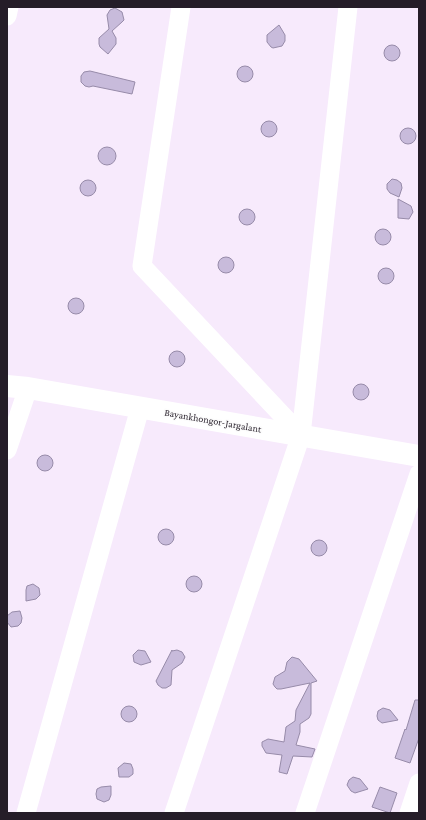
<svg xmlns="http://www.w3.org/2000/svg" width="426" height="820" viewBox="0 0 426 820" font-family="'Crimson Pro',serif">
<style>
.building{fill:#c8bbdb;stroke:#978ba9}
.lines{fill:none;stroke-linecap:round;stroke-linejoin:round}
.minor{stroke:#fff;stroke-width:19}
.tertiary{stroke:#fff;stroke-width:22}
.labels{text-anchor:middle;stroke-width:3;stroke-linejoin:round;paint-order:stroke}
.street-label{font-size:10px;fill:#251d28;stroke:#fcfcfc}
</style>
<rect width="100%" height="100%" fill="#f7eafc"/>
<!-- building -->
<path class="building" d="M 115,8 L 122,12 L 124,20 L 122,22 L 112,31 L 116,38 L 116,44 L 108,54 L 100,47 L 99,44 L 99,38 L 109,29 L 107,15 L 110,10 Z
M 279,25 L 285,35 L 285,41 L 282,46 L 273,48 L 271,47 L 267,42 L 267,35 Z
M384 53a8 8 0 1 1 16 0a8 8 0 1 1-16 0Z
M237 74a8 8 0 1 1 16 0a8 8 0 1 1-16 0Z
M 90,71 L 135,82 L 132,94 L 93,86 L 89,87 L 85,86 L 81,82 L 81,76 L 84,72 Z
M261 129a8 8 0 1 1 16 0a8 8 0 1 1-16 0Z
M400 136a8 8 0 1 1 16 0a8 8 0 1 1-16 0Z
M98 156a9 9 0 1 1 18 0a9 9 0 1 1-18 0Z
M 392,179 L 397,180 L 401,183 L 402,188 L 399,197 L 390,193 L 387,189 L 387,184 Z
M80 188a8 8 0 1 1 16 0a8 8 0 1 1-16 0Z
M 398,199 L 411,206 L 413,212 L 409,219 L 398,218 Z
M239 217a8 8 0 1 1 16 0a8 8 0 1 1-16 0Z
M375 237a8 8 0 1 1 16 0a8 8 0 1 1-16 0Z
M218 265a8 8 0 1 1 16 0a8 8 0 1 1-16 0Z
M378 276a8 8 0 1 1 16 0a8 8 0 1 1-16 0Z
M68 306a8 8 0 1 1 16 0a8 8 0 1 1-16 0Z
M169 359a8 8 0 1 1 16 0a8 8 0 1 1-16 0Z
M353 392a8 8 0 1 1 16 0a8 8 0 1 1-16 0Z
M37 463a8 8 0 1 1 16 0a8 8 0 1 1-16 0Z
M158 537a8 8 0 1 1 16 0a8 8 0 1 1-16 0Z
M311 548a8 8 0 1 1 16 0a8 8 0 1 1-16 0Z
M186 584a8 8 0 1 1 16 0a8 8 0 1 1-16 0Z
M 33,584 L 39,588 L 40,595 L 36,599 L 26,601 L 26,590 L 27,586 Z
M 20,611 L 22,618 L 21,623 L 18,626 L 11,627 L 7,622 L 7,616 L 12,612 Z
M 138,650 L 145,651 L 151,662 L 141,665 L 134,662 L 133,655 Z
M 172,650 L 172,651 L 177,650 L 182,652 L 185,657 L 182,663 L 172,670 L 171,685 L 166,688 L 162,688 L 158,685 L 156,681 Z
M 292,657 L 299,659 L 317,681 L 311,683 L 311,714 L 309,718 L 300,724 L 300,732 L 296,745 L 315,749 L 312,757 L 293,756 L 287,774 L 279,772 L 282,755 L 266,753 L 262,746 L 262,742 L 268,739 L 284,742 L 286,727 L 295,721 L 296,710 L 310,683 L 281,689 L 277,689 L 275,687 L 273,684 L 275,677 L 285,671 L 287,662 Z
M 415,700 L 419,700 L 419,738 L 410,763 L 395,758 L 405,729 L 406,730 Z
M121 714a8 8 0 1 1 16 0a8 8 0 1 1-16 0Z
M 383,708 L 390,710 L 398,720 L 382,723 L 378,720 L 377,716 L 378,711 Z
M 124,763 L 131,764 L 133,769 L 133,774 L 129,777 L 119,777 L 118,768 Z
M 353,777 L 360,779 L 368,789 L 355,793 L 351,791 L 347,785 L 349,780 Z
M 111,786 L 111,795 L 109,800 L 104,802 L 97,799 L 96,794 L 97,789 L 101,787 Z
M 380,787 L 397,793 L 390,813 L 372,807 Z"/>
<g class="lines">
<!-- minor -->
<path class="minor" d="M 181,7 L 142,266 L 301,435
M 7,16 L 9,7
M 7,450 L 28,388
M 26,813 L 140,408
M 174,813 L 301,435 L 348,7
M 305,813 L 419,474
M 409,813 L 419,783"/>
<!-- tertiary -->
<path class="tertiary" d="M 7,386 L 28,388 L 419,456"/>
</g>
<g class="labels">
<!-- street labels -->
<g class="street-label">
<text transform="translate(213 420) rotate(10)" y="4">Bayankhongor-Jargalant</text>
</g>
</g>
<!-- border -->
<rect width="426" height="820" fill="none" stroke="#251d28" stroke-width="16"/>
</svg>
